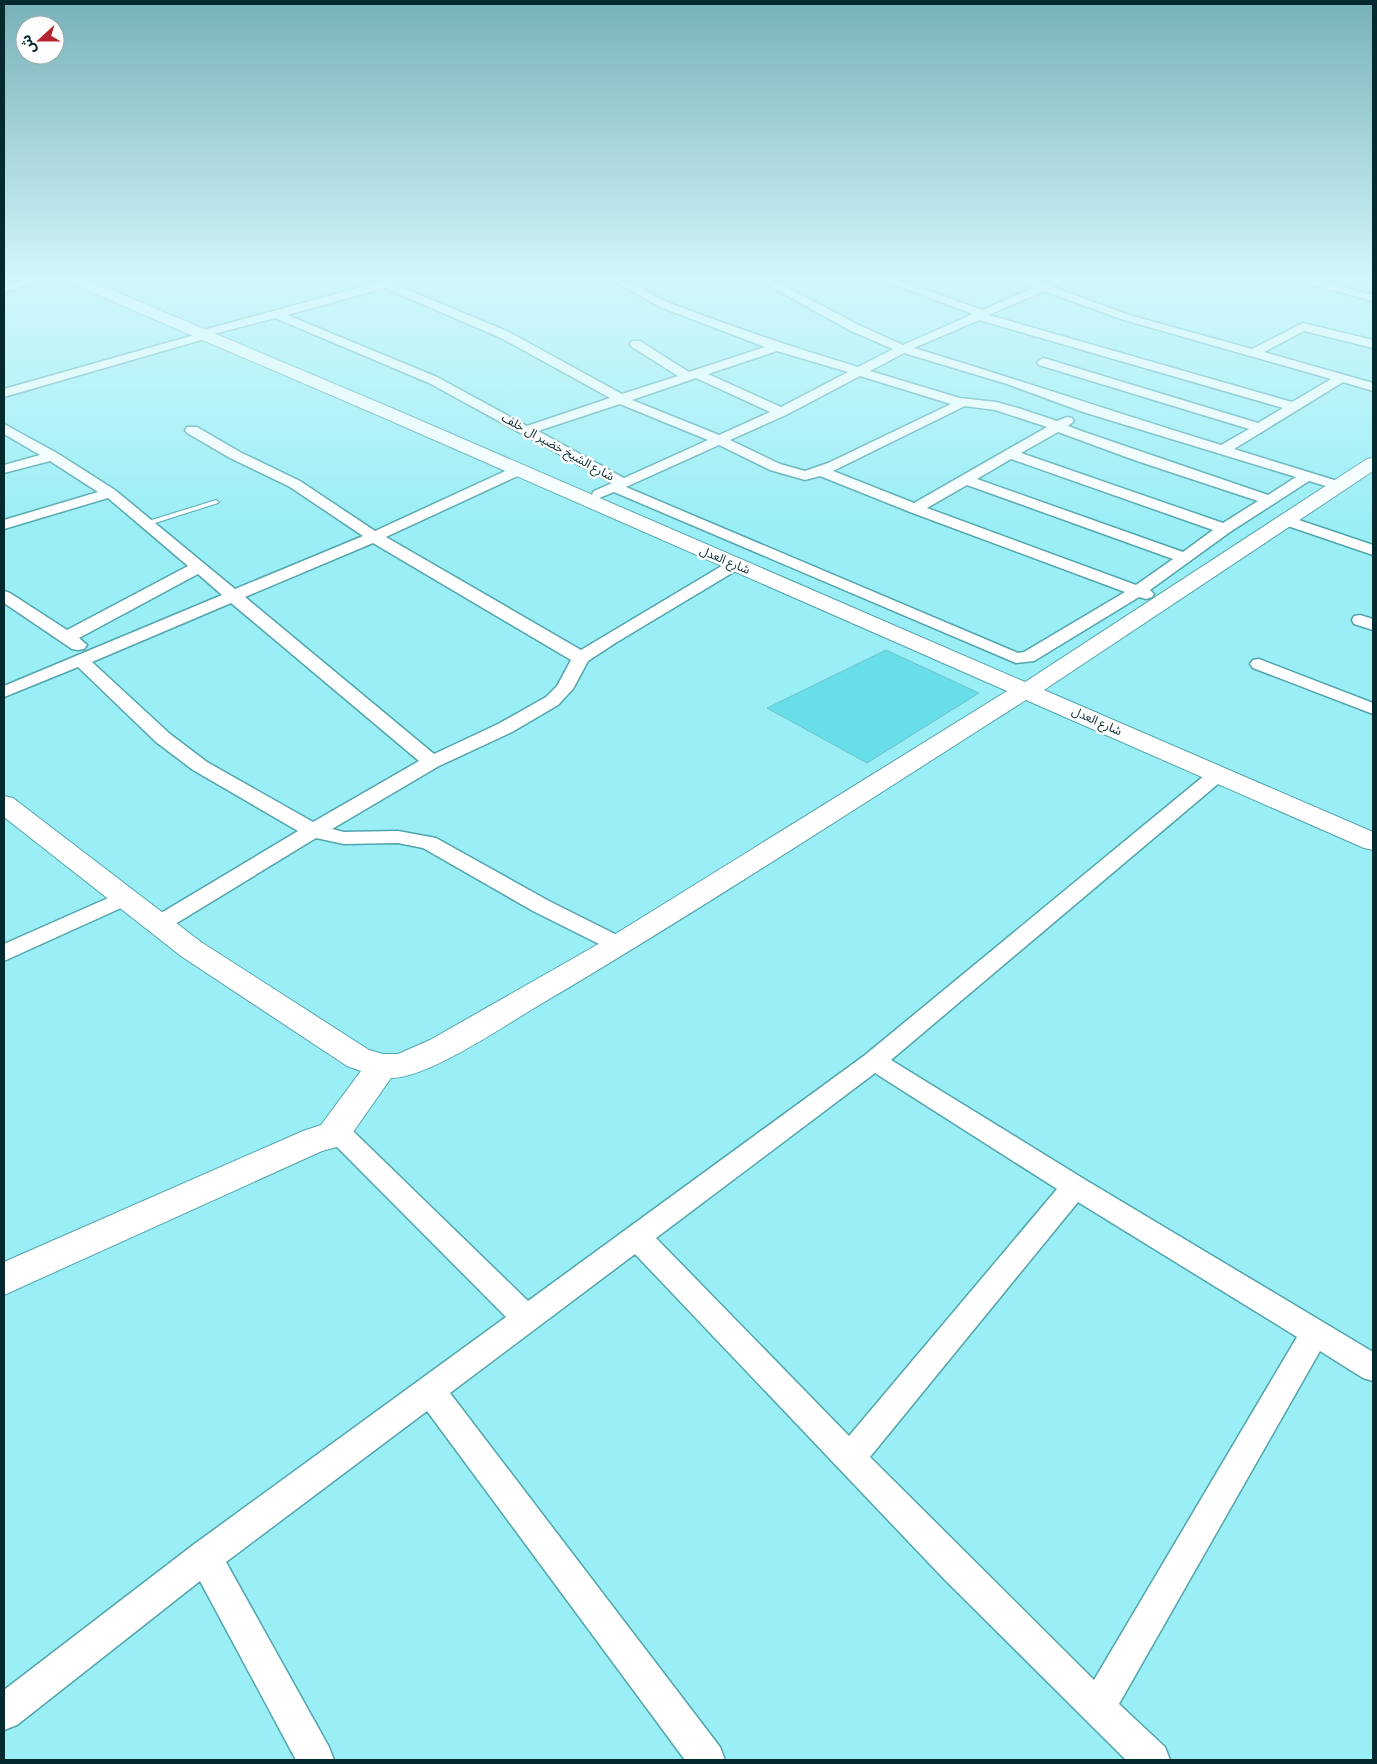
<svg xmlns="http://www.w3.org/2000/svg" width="1377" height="1764" viewBox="0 0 1377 1764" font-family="'Public Sans','Noto Sans Arabic',sans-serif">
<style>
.building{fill:#68dee9;stroke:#6fc3cb}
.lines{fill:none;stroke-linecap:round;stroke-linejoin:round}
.lane-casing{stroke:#51a5ad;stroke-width:2}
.street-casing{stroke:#51a5ad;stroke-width:3}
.secondary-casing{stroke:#51a5ad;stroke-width:2}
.lane{fill:#fff;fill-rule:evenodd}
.street{fill:#fff;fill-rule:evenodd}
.secondary{fill:#fff;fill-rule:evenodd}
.labels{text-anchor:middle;stroke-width:5;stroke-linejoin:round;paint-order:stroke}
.far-street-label{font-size:12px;fill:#052a2e;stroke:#fefefe}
</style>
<rect width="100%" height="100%" fill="#9aeef6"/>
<!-- building -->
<path class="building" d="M 886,650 L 979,693 L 867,763 L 767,708 Z"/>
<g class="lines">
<!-- lane casing -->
<g class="lane-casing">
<path id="lane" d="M 216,500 L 219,502 L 218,503 L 149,525 L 142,523 Z"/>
</g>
<!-- street casing -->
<g class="street-casing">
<path id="street" d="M 23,280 L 43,280 L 4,292 L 4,286 Z
M 387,280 L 403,280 L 402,283 L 396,285 L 509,332 L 622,394 L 678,376 L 632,347 L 630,344 L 632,341 L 640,341 L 689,372 L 765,347 L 660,307 L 612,280 C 637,280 649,296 672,304 C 733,327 795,348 858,367 L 893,349 L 851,331 L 759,280 L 773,280 L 859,325 L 903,345 L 973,314 L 882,280 L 899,280 L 982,310 L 1033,288 L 1018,280 L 1035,280 L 1043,283 L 1050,280 L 1065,280 L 1053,287 L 1129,315 L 1252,349 L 1303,323 L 1373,340 L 1373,348 L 1304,331 L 1264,352 L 1373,383 L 1373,391 L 1343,382 L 1234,449 L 1344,483 L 1346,486 L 1344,489 L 1339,490 L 1309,481 L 1230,532 L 1150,590 L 1154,594 L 1152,597 L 1146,599 L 1139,597 L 1034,661 L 1016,663 L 614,492 L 599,498 L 594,497 L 592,494 L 594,491 L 612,483 L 429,383 L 275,318 L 210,335 L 208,338 L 4,397 L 4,389 L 205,332 L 207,329 ZM 385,288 L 501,338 L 610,398 L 527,426 L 437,377 L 287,315 ZM 1044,291 L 1121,319 L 1331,379 L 1292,402 L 989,315 ZM 979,320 L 1283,408 L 1258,423 L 1047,359 L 1043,358 L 1037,362 L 1039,365 L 1249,429 L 1221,445 C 1119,414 1017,379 914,348 ZM 777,351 L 848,372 L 781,407 L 708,374 ZM 904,353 L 1007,384 L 1083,412 L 1296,477 L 1268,495 L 1087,433 L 1068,426 L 1074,421 L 1072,418 L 1067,417 L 1057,421 L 1018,408 L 996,402 L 960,398 L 870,371 ZM 860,376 L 951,404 L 828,463 L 805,471 L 780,464 L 730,440 L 786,415 ZM 696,378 L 770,412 L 719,435 L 632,400 ZM 620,404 L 708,440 L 624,478 L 538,431 ZM 965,406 L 995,410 L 1047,427 L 914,503 L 833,471 ZM 1058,432 L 1137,461 L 1258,501 L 1223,523 L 1021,453 ZM 719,445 L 770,470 L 805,480 L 820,476 L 910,512 L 1125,592 L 1024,652 L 1018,653 L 626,487 ZM 1011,459 L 1213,530 L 1183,552 L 977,479 ZM 967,485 L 1173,559 L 1136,585 L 927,508 Z
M 1295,280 L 1315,280 L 1373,295 L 1373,301 Z
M 4,424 L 57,453 L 115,490 L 235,589 L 363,536 L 290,487 L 230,458 L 187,433 L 185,430 L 187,427 L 197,427 L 240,452 L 300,481 L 375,531 L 514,467 L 524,467 L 526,470 L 524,473 L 386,537 L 581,650 L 730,561 L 742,561 L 744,564 L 742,567 L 617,642 L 588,661 L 573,689 L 558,705 L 512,732 L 439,766 L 332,829 L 344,832 L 398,831 L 436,838 L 549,901 L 627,940 L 630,945 L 627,950 L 619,953 L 611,950 L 533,911 L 423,848 L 398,843 L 344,844 L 316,838 L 167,929 L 159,931 L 151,929 L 148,924 L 151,919 L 298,831 L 193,770 L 156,742 L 78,667 L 4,697 L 4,686 L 222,595 L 198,574 L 79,638 L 87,645 L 84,649 L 78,650 L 72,649 L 4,603 L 4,591 L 10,593 L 67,630 L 188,566 L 108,498 L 4,529 L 4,520 L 98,492 L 50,461 L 4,473 L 4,465 L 40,455 L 4,434 ZM 373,543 L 571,660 L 557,686 L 546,697 L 498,724 L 434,754 L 245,597 ZM 231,603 L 419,761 L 313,822 L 207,762 L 170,734 L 92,662 Z
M 1287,516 L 1373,545 L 1373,555 L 1282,524 L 1279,521 L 1282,518 Z
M 1360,615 L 1373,619 L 1373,630 L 1354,624 L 1352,620 L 1354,616 Z
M 1259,659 L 1373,703 L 1373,714 L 1253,668 L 1250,664 L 1253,660 Z
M 1218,768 L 1225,770 L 1228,774 L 1225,778 L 891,1060 L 1084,1179 L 1373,1352 L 1373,1381 L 1363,1378 L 1320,1351 L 1119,1704 L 1165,1747 L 1170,1760 L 1126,1760 L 944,1579 L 635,1254 L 450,1393 L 720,1747 L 725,1760 L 685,1760 L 427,1411 L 226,1562 L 329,1747 L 334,1760 L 296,1760 L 200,1581 L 17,1725 L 4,1730 L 4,1690 L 193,1545 L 506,1317 L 337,1147 L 323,1143 L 319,1136 L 323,1129 L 332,1126 L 354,1132 L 528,1301 L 865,1055 L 1211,770 ZM 875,1073 L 1057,1189 L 849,1436 L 656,1238 ZM 1078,1202 L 1297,1337 L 1094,1680 L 870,1457 Z
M 124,891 L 132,893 L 135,898 L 132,903 L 4,961 L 4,944 Z"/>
</g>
<!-- secondary casing -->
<g class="secondary-casing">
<path id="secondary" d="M 68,280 L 88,280 L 394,409 L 1025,682 L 1367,459 L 1373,458 L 1373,471 L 1044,690 L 1373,832 L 1373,850 L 1364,848 L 1026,700 C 864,803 702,909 536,1007 C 502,1027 428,1078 391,1078 L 344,1145 L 322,1151 L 4,1295 L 4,1262 L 303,1131 L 321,1125 L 361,1071 L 347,1066 L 181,956 L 4,817 L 4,796 L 13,798 L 201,942 L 369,1050 L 383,1054 L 398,1054 L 430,1040 L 609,938 L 1007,691 L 382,417 L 70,283 Z"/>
</g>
<!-- lane -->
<use href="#lane" class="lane"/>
<!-- street -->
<use href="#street" class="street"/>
<!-- secondary -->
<use href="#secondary" class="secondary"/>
</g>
<!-- sky -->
<linearGradient id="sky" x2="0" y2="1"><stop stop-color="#78b1b8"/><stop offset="0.53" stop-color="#d2f7fb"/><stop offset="1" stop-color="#d2f7fb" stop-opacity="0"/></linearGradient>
<rect width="1377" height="527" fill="url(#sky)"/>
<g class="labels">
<!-- far-street labels -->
<g class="far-street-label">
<text transform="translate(558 447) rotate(29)" y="4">شارع الشيخ خضير ال خلف</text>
<text transform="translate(725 560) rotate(23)" y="4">شارع العدل</text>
<text transform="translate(1097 721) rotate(24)" y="4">شارع العدل</text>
</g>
</g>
<!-- border -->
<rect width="1377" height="1764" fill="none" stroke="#052a2e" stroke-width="10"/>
<!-- north arrow -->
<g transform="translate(40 40) rotate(249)"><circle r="24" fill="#fefefe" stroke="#9aa9ab"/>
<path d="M0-4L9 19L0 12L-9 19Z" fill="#b6262f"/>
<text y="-8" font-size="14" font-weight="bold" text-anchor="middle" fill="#052a2e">ش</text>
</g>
</svg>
